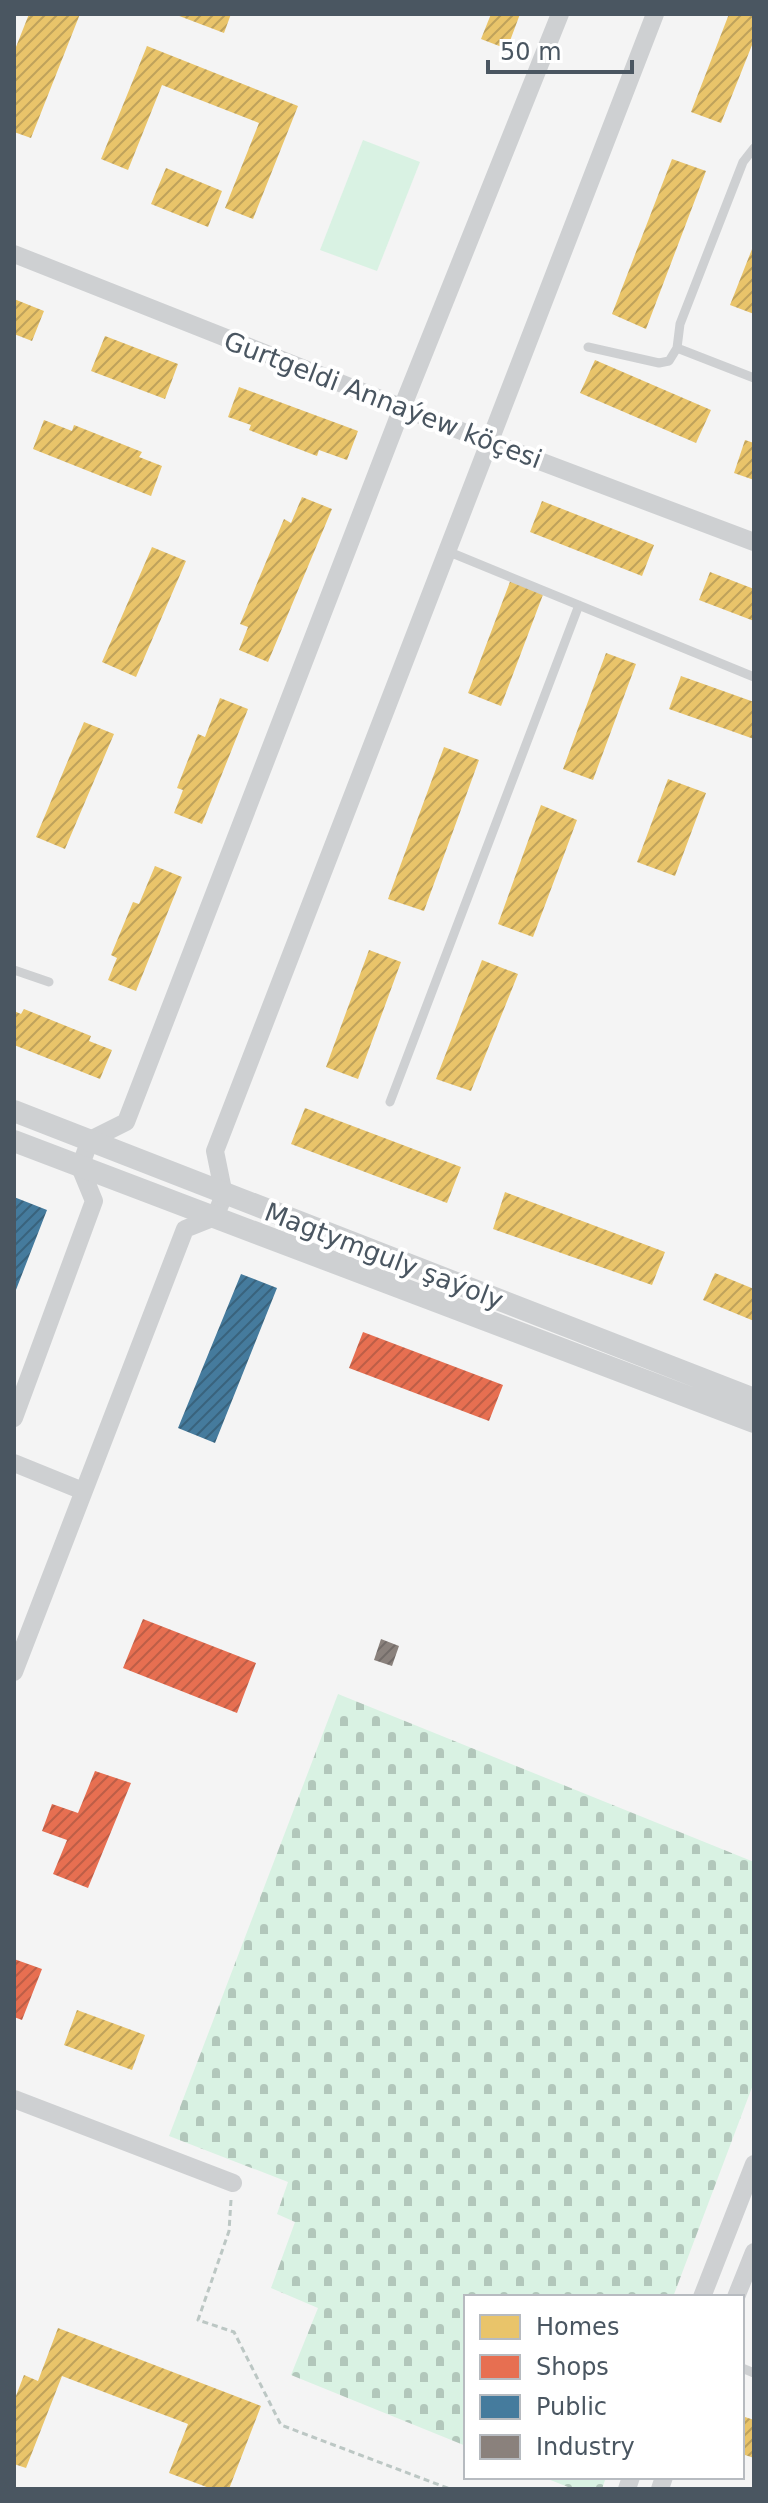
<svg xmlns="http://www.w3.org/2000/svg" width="768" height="2503" viewBox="0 0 768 2503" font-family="'DejaVu Sans',sans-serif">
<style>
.cemetery{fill:url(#cemetery-stones)}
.garden{fill:#d9f2e3}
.homes{fill:url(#homes-hatch)}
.shops{fill:url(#shops-hatch)}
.public{fill:url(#public-hatch)}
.industry{fill:url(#industry-hatch)}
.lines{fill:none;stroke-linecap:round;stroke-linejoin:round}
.path{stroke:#bcc7c4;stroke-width:3;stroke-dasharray:6 4;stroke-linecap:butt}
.service{stroke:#ced0d2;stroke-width:9}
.minor{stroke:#ced0d2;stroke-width:18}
.tertiary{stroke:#ced0d2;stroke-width:22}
.labels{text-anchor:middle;stroke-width:8;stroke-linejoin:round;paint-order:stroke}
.street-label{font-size:26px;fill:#4a5661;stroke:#fff}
</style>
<defs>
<pattern id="cemetery-stones" width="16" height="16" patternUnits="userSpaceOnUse" patternTransform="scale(2)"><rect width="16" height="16" fill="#d9f2e3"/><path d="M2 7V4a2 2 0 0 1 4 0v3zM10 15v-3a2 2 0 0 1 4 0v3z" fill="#b2c7bb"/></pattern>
<pattern id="homes-hatch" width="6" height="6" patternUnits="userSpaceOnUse" patternTransform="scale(2)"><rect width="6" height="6" fill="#e9c46a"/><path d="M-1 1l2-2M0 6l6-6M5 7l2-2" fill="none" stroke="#bfa25b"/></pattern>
<pattern id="shops-hatch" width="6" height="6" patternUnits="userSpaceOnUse" patternTransform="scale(2)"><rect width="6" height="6" fill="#e76f51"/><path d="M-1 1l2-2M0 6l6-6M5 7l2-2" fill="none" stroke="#bd5e47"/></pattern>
<pattern id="public-hatch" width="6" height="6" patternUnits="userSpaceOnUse" patternTransform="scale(2)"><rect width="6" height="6" fill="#457b9d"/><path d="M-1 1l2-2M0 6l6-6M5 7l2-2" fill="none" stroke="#39637d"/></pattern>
<pattern id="industry-hatch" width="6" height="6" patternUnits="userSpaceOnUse" patternTransform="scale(2)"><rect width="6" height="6" fill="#8a817c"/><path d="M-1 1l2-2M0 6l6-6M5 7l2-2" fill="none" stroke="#736c69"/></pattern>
</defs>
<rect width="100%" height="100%" fill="#f4f4f4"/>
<!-- cemetery -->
<path class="cemetery" d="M 338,1694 L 754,1862 L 754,2082 L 673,2297 L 466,2297 L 466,2446 L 291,2375 L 318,2308 L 271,2288 L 295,2222 L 277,2214 L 288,2182 L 169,2136 Z
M 543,2477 L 606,2477 L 602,2489 L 573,2489 Z"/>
<!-- garden -->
<path class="garden" d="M 363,140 L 420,162 L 377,271 L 320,250 Z"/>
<!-- homes -->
<path class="homes" d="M 29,14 L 80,14 L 31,138 L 14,132 L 14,52 Z
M 174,14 L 231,14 L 224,33 Z
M 491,14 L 520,14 L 507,49 L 481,39 Z
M 729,14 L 754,14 L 754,40 L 721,123 L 691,112 Z
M 147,46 L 298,106 L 253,219 L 225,208 L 259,123 L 162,85 L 128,170 L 101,159 Z
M 672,159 L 706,171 L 646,329 L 612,314 Z
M 166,168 L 222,191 L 208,227 L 151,204 Z
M 754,244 L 754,314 L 730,305 Z
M 14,299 L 44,311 L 32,341 L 14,334 Z
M 105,336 L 178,364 L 165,399 L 91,371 Z
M 595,360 L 711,410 L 696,443 L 580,393 Z
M 239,387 L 358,431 L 347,460 L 319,450 L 317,456 L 249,430 L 251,425 L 228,417 Z
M 44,420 L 72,431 L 74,425 L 142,452 L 139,457 L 162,466 L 151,496 L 33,449 Z
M 745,440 L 754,443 L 754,480 L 734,473 Z
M 302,497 L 332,509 L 268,662 L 239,650 L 248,627 L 240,624 L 284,519 L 291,523 Z
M 542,501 L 654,545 L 642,576 L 530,532 Z
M 152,547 L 186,561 L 136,677 L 102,662 Z
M 710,572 L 754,589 L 754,621 L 699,600 Z
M 511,579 L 544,592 L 501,706 L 468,693 Z
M 606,653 L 636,664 L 593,780 L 563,769 Z
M 681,676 L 754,702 L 754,739 L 669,709 Z
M 220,698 L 248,709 L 202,824 L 174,813 L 183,790 L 177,788 L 198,734 L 205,737 Z
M 84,722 L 114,734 L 65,849 L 36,837 Z
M 444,747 L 479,760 L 424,911 L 388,899 Z
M 668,779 L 706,793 L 675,876 L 637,862 Z
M 541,805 L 577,820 L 533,937 L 498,924 Z
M 155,866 L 182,877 L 136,991 L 108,980 L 117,958 L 111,955 L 133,902 L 139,904 Z
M 369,950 L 401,962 L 358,1079 L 326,1067 Z
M 482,960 L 518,974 L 471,1091 L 436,1079 Z
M 24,1009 L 91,1036 L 89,1041 L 112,1050 L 100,1079 L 14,1045 L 14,1011 L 21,1014 Z
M 305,1108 L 461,1167 L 447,1203 L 291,1144 Z
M 505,1192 L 665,1252 L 652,1285 L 493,1229 Z
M 715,1273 L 754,1289 L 754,1321 L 703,1300 Z
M 77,2010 L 145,2035 L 132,2070 L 64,2045 Z
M 58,2328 L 261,2406 L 229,2489 L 212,2489 L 169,2473 L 188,2424 L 62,2376 L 26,2468 L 14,2464 L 14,2401 L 24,2375 L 38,2381 Z
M 742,2416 L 754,2420 L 754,2458 L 742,2454 Z"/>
<!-- shops -->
<path class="shops" d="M 363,1332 L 503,1385 L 489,1421 L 349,1368 Z
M 143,1619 L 256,1663 L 237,1713 L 123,1668 Z
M 95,1771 L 131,1783 L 88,1888 L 53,1874 L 67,1840 L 42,1831 L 52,1804 L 78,1813 Z
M 14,1959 L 42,1969 L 22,2020 L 14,2017 Z"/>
<!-- public -->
<path class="public" d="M 14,1197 L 47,1210 L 14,1295 Z
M 241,1274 L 277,1288 L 215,1443 L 178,1428 Z"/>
<!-- industry -->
<path class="industry" d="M 381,1639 L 399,1646 L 392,1666 L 374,1660 Z"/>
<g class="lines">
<!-- path -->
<path class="path" d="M 231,2200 L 229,2231 L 198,2320 L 234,2332 L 281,2425 L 450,2489"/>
<!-- service -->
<path class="service" d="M 754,148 L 743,162 L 680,324 L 677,348 L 754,378
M 588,347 L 659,363 L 669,361 L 677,348
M 447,551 L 754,677
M 14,970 L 49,982
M 390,1102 L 579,605
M 742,2368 L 754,2373"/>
<!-- minor -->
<path class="minor" d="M 14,254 L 489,442 L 754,542
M 14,1418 L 94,1201 L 80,1167 L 90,1140 L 126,1122 L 402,408 L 560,14
M 14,1463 L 83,1491
M 14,1672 L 185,1229 L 215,1217 L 224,1195 L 215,1151 L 655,14
M 14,2099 L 233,2183
M 702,2297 L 754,2164
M 736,2297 L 754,2252
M 627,2489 L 631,2477
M 660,2489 L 664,2477"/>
<!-- tertiary -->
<path class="tertiary" d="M 14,1111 L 754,1399
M 14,1141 L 754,1422"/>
</g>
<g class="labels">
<!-- street labels -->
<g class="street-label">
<text transform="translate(383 400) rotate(21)" y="9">Gurtgeldi Annaýew köçesi</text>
<text transform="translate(384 1256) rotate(21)" y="9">Magtymguly şaýoly</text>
</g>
</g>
<!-- border -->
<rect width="768" height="2503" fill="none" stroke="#4a5661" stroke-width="32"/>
<!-- legend -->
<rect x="464" y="2295" width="280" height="184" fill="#ffffff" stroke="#b7bbc0" stroke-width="2"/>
<rect x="480" y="2315" width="40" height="24" fill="#e9c46a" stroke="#b7bbc0" stroke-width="2"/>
<text x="536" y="2335" font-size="24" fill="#4a5661">Homes</text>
<rect x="480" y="2355" width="40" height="24" fill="#e76f51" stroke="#b7bbc0" stroke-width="2"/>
<text x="536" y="2375" font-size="24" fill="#4a5661">Shops</text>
<rect x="480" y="2395" width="40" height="24" fill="#457b9d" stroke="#b7bbc0" stroke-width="2"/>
<text x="536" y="2415" font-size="24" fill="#4a5661">Public</text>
<rect x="480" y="2435" width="40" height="24" fill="#8a817c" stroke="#b7bbc0" stroke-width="2"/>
<text x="536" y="2455" font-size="24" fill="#4a5661">Industry</text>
<!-- scale -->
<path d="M488 60v12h144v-12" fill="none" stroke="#4a5661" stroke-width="4"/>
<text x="500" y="60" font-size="24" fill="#4a5661" stroke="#ffffff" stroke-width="6" paint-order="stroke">50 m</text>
</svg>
